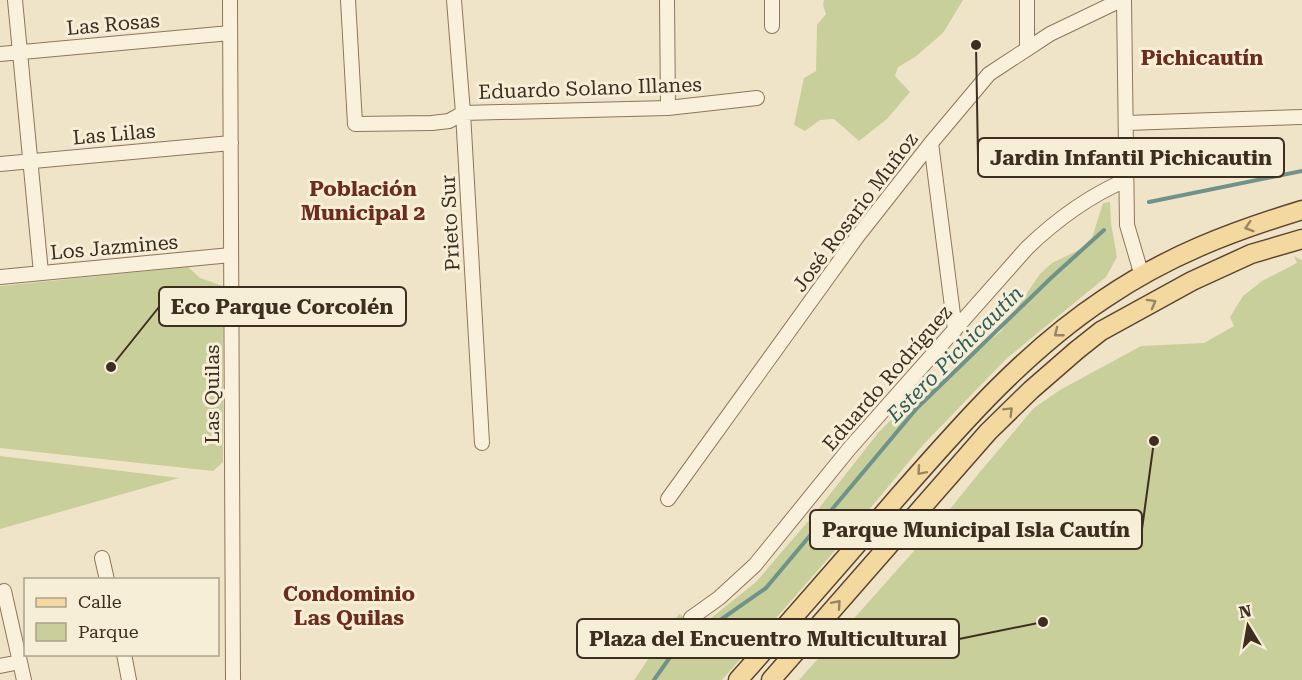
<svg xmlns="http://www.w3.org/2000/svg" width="1302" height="680" viewBox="0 0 1302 680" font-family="'Roboto Serif',serif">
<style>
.green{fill:#c9cf9b}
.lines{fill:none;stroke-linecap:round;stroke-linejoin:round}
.stream{stroke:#6f938a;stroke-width:4}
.minor-casing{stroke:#8d765c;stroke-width:16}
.major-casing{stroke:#5b4430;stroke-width:21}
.minor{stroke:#faf1dc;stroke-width:14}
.major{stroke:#f3d9a0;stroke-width:18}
.oneway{stroke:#988460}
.labels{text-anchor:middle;stroke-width:6;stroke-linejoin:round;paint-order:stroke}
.street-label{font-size:20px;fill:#3d2e20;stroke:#f7eed8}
.neighbourhood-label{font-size:21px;font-weight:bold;fill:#6b2e1e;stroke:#f7eed8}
.water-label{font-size:21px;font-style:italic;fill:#2f5d5a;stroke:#f7eed8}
.leader{fill:none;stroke:#3d2e20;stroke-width:2}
.callout-dot{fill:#3d2e20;stroke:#f7eed8;stroke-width:2}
.callout{fill:#f7eed8;stroke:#3d2e20;stroke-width:2}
.callout-label{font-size:21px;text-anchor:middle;font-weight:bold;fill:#3d2e20}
</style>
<rect width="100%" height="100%" fill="#f0e4c8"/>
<!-- green -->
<path class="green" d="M 824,0 L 963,0 L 943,33 L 915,57 L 898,67 L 895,76 L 910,92 L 887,119 L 859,141 L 834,119 L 820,120 L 805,131 L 794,125 L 804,78 L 816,71 L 817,25 L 826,14 L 823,5 Z
M 1110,202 L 1111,223 L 1117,257 L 1106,277 L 1006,359 L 923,445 L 832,554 L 722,680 L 634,680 L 679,614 L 700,627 L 756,582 L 816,512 L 878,433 L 931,379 L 936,386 L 1001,331 L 1040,274 L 1052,263 L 1079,250 L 1092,238 L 1103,203 Z
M 1294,256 L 1302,260 L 1302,680 L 799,680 L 938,524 L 979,473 L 1034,408 L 1060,390 L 1141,346 L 1204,343 L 1234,326 L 1230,317 L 1243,296 L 1262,281 L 1297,263 Z
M 188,267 L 200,278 L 223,286 L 223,462 L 213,471 L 0,448 L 0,286 Z
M 0,456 L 179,478 L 0,529 Z"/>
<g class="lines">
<!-- stream -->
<path class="stream" d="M 1149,202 L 1302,171
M 654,680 L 673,653 L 766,588 L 917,408 L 1051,278 L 1104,230"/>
<!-- minor casing -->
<g class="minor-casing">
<path id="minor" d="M 15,0 L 41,273
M 230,0 L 233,680
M 348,0 L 355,124 L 432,123 L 449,121 L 463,113 L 668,108 L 757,98
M 454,0 L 463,113 L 482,443
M 667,0 L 668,108
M 772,0 L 772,26
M 1124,0 L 1127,225 L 1142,276
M 1027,49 L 1027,0
M 0,54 L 230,33
M 1126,123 L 1302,117
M 931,143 L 955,330
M 0,164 L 231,143
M 0,277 L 231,255
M 668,499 L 857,237 L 931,143 L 989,74 L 1050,34 L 1121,0
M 102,558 L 107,580
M 4,591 L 24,680
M 691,618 L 719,598 L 755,565 L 849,449 L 1027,248 C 1056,220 1089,196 1126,180
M 124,654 L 129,680
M 0,666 L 20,662"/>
</g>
<!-- major casing -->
<g class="major-casing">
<path id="major" d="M 738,680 C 791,620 844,560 896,499 C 960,426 1023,353 1104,299 C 1167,256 1230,232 1302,210
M 771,680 L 988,432 L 1031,390 L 1077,350 L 1101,331 L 1192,281 L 1251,254 L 1302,239"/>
</g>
<!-- minor -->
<use href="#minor" class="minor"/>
<!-- major -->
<use href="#major" class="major"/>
</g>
<!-- one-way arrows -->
<defs><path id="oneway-chevron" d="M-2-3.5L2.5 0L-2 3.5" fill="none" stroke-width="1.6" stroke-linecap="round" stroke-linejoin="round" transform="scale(1.5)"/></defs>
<g class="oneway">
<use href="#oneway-chevron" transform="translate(1249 227) rotate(163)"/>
<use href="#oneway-chevron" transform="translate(1152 303) rotate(-29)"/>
<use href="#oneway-chevron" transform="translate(1058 333) rotate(142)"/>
<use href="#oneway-chevron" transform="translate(1009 411) rotate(-45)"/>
<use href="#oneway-chevron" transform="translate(921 471) rotate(131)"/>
<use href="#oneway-chevron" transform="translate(837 604) rotate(-49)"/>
</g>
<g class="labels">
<!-- street labels -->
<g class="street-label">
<text transform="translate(113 24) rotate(-5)" y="7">Las Rosas</text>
<text transform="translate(590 88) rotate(-2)" y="7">Eduardo Solano Illanes</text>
<text transform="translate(114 134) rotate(-5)" y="7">Las Lilas</text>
<text transform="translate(855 212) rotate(-53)" y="7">José Rosario Muñoz</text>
<text transform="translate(450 223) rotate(-93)" y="7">Prieto Sur</text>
<text transform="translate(114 247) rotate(-5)" y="7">Los Jazmines</text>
<text transform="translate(887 378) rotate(-49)" y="7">Eduardo Rodríguez</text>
<text transform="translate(212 394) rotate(-90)" y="7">Las Quilas</text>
</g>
<!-- neighbourhood labels -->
<g class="neighbourhood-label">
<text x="1202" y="65">Pichicautín</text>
<text x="363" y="196">Población<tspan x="363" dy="24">Municipal 2</tspan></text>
<text x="349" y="601">Condominio<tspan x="349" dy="24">Las Quilas</tspan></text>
</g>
<!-- water labels -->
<g class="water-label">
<text transform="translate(955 354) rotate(-45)" y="7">Estero Pichicautín</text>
</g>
</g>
<!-- callouts -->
<path class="leader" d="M976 45L978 158M111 367L159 307M1154 441L1142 529M1043 622L959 639"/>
<g class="callout-dot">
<circle cx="976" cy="45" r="6"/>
<circle cx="111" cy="367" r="6"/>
<circle cx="1154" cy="441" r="6"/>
<circle cx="1043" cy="622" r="6"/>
</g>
<g class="callout">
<rect x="978" y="138" width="306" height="39" rx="6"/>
<rect x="159" y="287" width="247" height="39" rx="6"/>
<rect x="810" y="510" width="332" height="39" rx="6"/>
<rect x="577" y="619" width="382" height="39" rx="6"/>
</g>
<g class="callout-label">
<text x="1131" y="165">Jardin Infantil Pichicautin</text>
<text x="282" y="314">Eco Parque Corcolén</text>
<text x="976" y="537">Parque Municipal Isla Cautín</text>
<text x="768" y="646">Plaza del Encuentro Multicultural</text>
</g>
<!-- legend -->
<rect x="24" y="578" width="195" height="78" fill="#f7eed8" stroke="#ada18e" stroke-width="1.5"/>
<rect x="36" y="598" width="30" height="9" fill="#f3d9a0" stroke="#ada18e" stroke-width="1.5"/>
<text x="78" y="608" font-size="18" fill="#3d2e20">Calle</text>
<rect x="36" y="623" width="30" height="18" fill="#c9cf9b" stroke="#ada18e" stroke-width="1.5"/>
<text x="78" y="638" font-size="18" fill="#3d2e20">Parque</text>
<!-- north arrow -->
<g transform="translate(1248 626) rotate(349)" stroke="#f7eed8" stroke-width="4.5" paint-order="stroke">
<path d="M0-4.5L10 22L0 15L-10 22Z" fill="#3d2e20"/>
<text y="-9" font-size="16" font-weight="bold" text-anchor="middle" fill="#3d2e20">N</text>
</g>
</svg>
